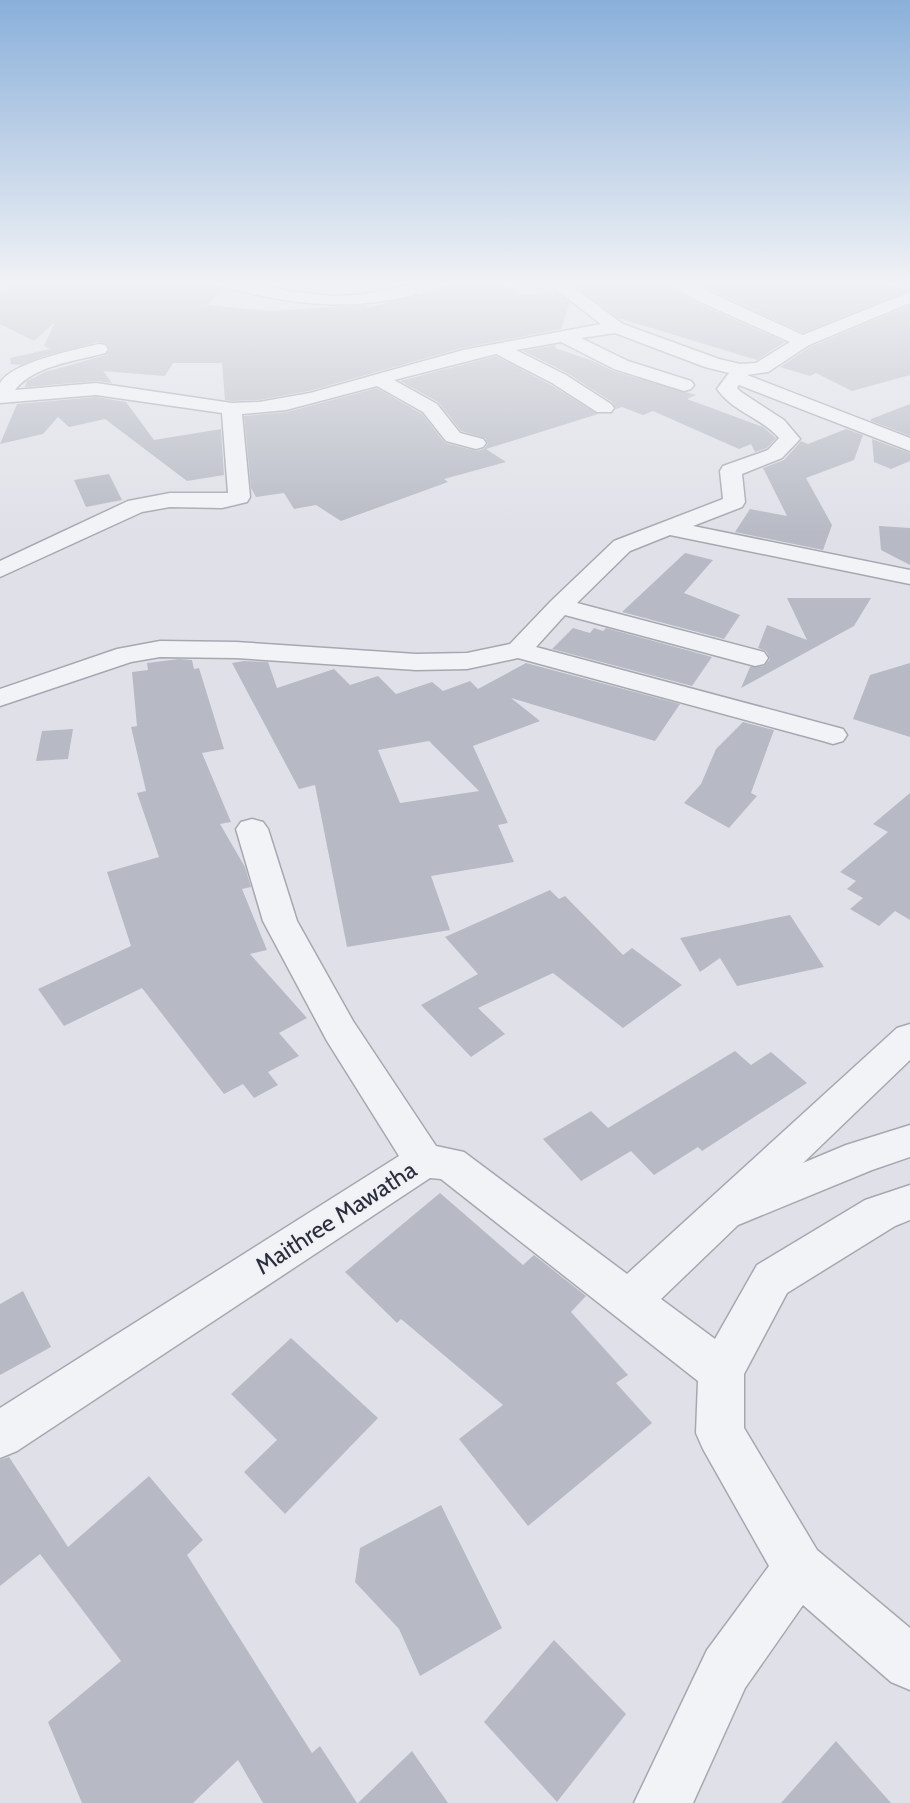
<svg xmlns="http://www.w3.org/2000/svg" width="910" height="1803" viewBox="0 0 910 1803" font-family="Cabin,sans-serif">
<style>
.building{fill:#b7bac4;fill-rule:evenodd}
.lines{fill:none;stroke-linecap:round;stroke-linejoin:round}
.minor-casing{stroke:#a6a8b1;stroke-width:3}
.minor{fill:#f2f3f6;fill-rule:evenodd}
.labels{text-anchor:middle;stroke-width:4.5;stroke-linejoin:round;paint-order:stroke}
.near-street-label{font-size:24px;fill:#2a2e3d;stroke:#eff1f5}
</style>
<rect width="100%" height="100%" fill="#e0e1e8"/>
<!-- building -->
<path class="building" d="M 9,281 L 170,281 L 209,285 L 224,289 L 207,305 L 269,311 L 366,305 L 368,308 L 466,281 L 493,281 L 526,295 L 553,290 L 570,303 L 561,329 L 462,348 L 309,391 L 259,400 L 232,401 L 225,400 L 222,363 L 173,363 L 165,376 L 103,371 L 112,383 L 96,381 L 25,387 L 27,381 L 45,372 L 106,355 L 110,349 L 107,344 L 98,342 L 44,356 L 21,365 L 11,364 L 10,358 L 50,349 L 44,346 L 55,322 L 34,341 L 0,324 L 0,292 L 8,290 Z
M 597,281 L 662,281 L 697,303 L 785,342 L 757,360 L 618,318 L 574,286 Z
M 691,281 L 878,281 L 908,291 L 803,333 Z
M 910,305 L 910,375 L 852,391 L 816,373 L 810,376 L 780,367 L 810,347 Z
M 556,345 L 555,348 L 593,361 L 613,371 L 696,395 L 687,399 L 763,427 L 776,438 L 767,448 L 755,452 L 751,444 L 739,449 L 653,411 L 643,415 L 622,407 L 616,409 L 612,402 L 567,373 L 523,351 Z
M 496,356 L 551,385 L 598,414 L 486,449 L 506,462 L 444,479 L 448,482 L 341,521 L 316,505 L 294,509 L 284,493 L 256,497 L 251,488 L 244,416 L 287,412 L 377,388 L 422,414 L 445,443 L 477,451 L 484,449 L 488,444 L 485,438 L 461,431 L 438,402 L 400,381 Z
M 96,397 L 126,402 L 154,440 L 221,429 L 224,475 L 187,481 L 105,419 L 69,427 L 58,417 L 43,434 L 0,444 L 17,404 Z
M 910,404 L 910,436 L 871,421 L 871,419 Z
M 846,429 L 863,435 L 854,460 L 806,478 L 832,525 L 823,550 L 735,532 L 750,509 L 787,516 L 763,468 L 784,460 L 801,441 L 808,444 Z
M 872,439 L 910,453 L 910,461 L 891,469 L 874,462 Z
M 109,474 L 122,500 L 86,507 L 74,480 Z
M 879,526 L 910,528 L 910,565 L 881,550 Z
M 685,553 L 713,560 L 684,593 L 740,615 L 724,639 L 622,612 Z
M 787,598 L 871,598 L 854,626 L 741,688 L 750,667 L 764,666 L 770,659 L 766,651 L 758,648 L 767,625 L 807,640 Z
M 573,628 L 590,633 L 594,628 L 603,631 L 606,628 L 712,657 L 692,686 L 552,649 Z
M 179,659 L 192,660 L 194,669 L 199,668 L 224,749 L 202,753 L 231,822 L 220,824 L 245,867 L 251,887 L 242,889 L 267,950 L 250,954 L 307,1018 L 279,1033 L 299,1056 L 268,1072 L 278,1085 L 254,1098 L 243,1084 L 224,1094 L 142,988 L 64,1026 L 38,989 L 131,946 L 107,872 L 159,857 L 137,793 L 146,791 L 131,727 L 137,726 L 132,672 L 148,670 L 147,663 Z
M 244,661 L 268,662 L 277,688 L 334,669 L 350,685 L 378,676 L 396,694 L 432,682 L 443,691 L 470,681 L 478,689 L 526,663 L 680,704 L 655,741 L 511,698 L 540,721 L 473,746 L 508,823 L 498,825 L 514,862 L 431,876 L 450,930 L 347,947 L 315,785 L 299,789 L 232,663 ZM 429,741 L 479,791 L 400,803 L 378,750 Z
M 910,663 L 910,737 L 853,719 L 870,675 Z
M 743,722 L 774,730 L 751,793 L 757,796 L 729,828 L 684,803 L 701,784 L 716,749 Z
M 73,729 L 68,759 L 36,761 L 42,731 Z
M 910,793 L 910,920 L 895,911 L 879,926 L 850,909 L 863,898 L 847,889 L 856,881 L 840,872 L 888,832 L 873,824 Z
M 550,890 L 559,899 L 565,896 L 623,955 L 632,948 L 682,985 L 623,1028 L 553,973 L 478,1008 L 505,1034 L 471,1057 L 421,1005 L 478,974 L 445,937 Z
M 790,915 L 824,967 L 737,986 L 720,958 L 700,972 L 680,938 Z
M 735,1051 L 751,1065 L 771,1052 L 807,1083 L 702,1151 L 698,1147 L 654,1175 L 631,1151 L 581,1181 L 543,1139 L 591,1111 L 608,1128 Z
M 440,1193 L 523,1265 L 534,1255 L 586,1296 L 571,1312 L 628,1375 L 616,1383 L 652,1423 L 528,1526 L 459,1439 L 503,1405 L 401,1319 L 397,1323 L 345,1272 Z
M 23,1291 L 51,1347 L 0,1375 L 0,1304 Z
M 291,1338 L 378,1418 L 285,1514 L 244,1472 L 277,1440 L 231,1394 Z
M 9,1457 L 68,1547 L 149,1476 L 203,1540 L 187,1555 L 312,1753 L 320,1746 L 357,1803 L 263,1803 L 238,1760 L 193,1803 L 82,1803 L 48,1722 L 121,1661 L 40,1554 L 0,1586 L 0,1460 Z
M 441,1505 L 502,1628 L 420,1676 L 399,1629 L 355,1582 L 360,1548 Z
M 554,1640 L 626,1714 L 557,1802 L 484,1722 Z
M 836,1741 L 891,1803 L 781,1803 Z
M 412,1751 L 448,1803 L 358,1803 Z"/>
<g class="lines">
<!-- minor casing -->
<g class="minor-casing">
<path id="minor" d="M 209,281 L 240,281 L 288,291 L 331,296 L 360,295 L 408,286 L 416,291 L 414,295 C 338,313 285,303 211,284 Z
M 545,281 L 564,281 L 623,324 L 719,359 L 740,364 L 756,363 L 790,342 L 698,301 L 664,281 L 685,281 L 803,335 L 910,292 L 910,303 L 809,345 L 768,372 L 747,375 L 910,438 L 910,451 L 739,385 L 737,388 L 741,392 L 784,420 L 800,439 L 782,458 L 742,474 L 745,502 L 742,507 L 693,526 L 910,570 L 910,584 L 670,535 L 630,551 L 577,603 L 764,652 L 768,658 L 764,664 L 755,666 L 565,615 L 536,647 L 843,729 L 847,735 L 843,741 L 833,744 L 823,741 L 518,658 L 467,669 L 416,670 L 236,658 L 160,657 L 131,662 L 0,706 L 0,689 L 117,649 L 160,641 L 236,642 L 416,654 L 467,653 L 510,644 L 551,601 L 614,541 L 723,499 L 720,471 L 723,466 L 768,450 L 779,438 C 762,418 733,412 717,389 L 729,373 L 705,367 L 615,333 L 581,338 L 628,361 L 691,381 L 694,385 L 691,389 L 684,391 L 614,369 L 561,342 L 516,350 L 566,375 L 611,404 L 614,408 L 611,412 L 597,412 L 552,383 L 496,354 L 394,380 L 437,404 L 460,433 L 483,439 L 486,443 L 483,447 L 476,449 L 446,441 L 423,412 L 377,386 L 286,410 L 242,414 L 250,497 L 247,502 L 222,508 L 170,507 L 142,512 L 0,577 L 0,561 L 128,501 L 170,493 L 228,493 L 222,413 L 96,395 L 0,403 C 0,398 0,389 0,384 C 8,363 78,349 99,344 L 105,345 L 108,349 L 105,353 C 77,361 34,365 15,390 L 96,383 L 232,403 L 259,402 L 310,393 L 463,350 L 601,324 Z
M 252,819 L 263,822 L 268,829 L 297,921 L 353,1021 L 436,1146 L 464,1152 L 627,1274 L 897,1028 L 910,1024 L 910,1060 L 803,1163 L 846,1145 L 910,1125 L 910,1157 L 872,1170 L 738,1225 L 661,1299 L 715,1339 L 757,1265 L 865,1200 L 910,1185 L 910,1220 L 895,1226 L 787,1293 L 744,1374 L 744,1428 L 817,1550 L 910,1628 L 910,1690 L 891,1682 L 803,1605 L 745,1688 L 693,1803 L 634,1803 L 707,1650 L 769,1566 L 703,1449 L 696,1433 L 698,1381 L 441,1179 L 430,1178 L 17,1451 L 0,1458 L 0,1408 L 399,1156 L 327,1041 L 263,921 L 236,829 L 241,822 Z"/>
</g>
<!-- minor -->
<use href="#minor" class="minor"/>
</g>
<!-- sky -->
<linearGradient id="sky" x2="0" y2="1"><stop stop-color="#8ab0da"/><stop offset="0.53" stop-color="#f1f2f5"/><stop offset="1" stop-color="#f1f2f5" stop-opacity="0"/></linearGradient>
<rect width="910" height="534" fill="url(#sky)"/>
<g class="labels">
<!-- near-street labels -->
<g class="near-street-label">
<text transform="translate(336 1218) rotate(-33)" y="8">Maithree Mawatha</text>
</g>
</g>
</svg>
